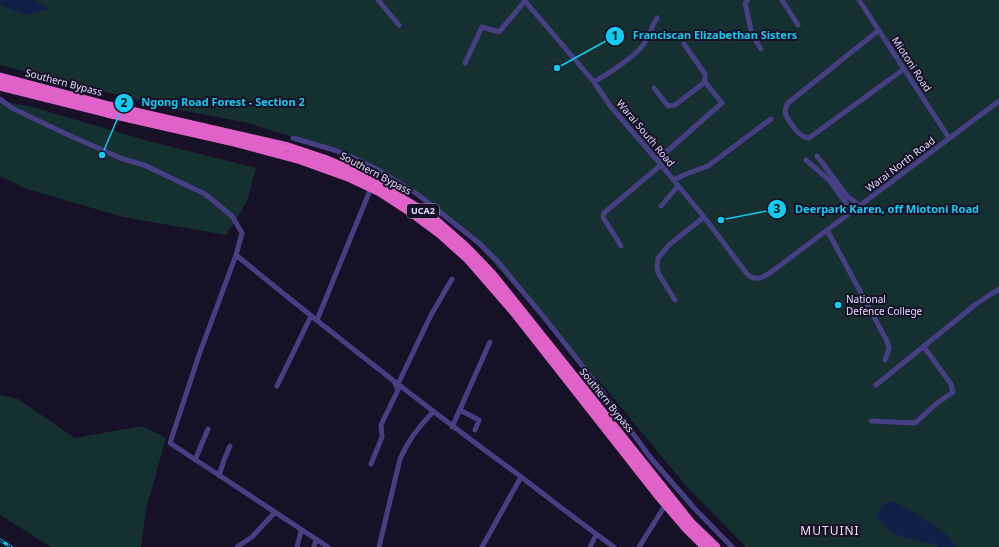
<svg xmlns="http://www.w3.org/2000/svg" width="999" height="547" viewBox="0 0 999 547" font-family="'Noto Sans',sans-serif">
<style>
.green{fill:#153031}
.water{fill:#102148}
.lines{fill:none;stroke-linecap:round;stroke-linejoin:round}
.minor{stroke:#473f84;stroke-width:5}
.trunk{stroke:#e062c8;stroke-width:9}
.rail-casing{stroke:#12cbf1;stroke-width:3}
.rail{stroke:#171127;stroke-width:1.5;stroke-dasharray:4.5;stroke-linecap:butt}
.poi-dot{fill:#12cbf1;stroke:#171127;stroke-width:1.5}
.labels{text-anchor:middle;stroke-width:4;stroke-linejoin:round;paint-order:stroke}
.shield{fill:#171127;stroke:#a49ebd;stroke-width:1}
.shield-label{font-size:9px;font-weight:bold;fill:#e0dafd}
.street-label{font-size:10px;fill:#e0dafd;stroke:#171127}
.poi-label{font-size:10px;fill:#e0dafd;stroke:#171127;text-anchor:start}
.quarter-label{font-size:12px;letter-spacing:1px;fill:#fddcef;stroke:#171127}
.leader{fill:none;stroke:#12cbf1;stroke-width:1.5}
.callout-dot{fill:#12cbf1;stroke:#171127;stroke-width:1.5}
.mark-label{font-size:12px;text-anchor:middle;font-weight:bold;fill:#111}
.callout-label{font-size:11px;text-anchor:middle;font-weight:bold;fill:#12cbf1;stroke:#171127;stroke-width:4;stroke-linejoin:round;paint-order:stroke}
</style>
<rect width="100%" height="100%" fill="#171127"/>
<!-- green -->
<path class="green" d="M 0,0 L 999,0 L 999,547 L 746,547 L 687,487 L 606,389 L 464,230 L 419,193 L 366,163 L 295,138 L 248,123 L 160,106 L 0,65 Z
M 0,101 L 32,107 L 152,142 L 256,168 L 247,202 L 226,235 L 123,217 L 27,189 L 0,176 Z
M 0,395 L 18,399 L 75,438 L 142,426 L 166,438 L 146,509 L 141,547 L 51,547 L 0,515 Z"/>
<!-- water -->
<path class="water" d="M 0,0 L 33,0 L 51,9 L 24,15 L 0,4 Z
M 894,501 L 921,517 L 947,535 L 956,547 L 938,547 L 933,544 C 909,538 890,539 877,515 L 882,505 Z"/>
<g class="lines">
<!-- minor -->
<path class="minor" d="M 378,0 L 399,25
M 524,0 L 594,82 L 611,107 L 657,160 L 704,217 L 747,274 C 757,283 765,276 774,270 L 999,101
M 748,0 L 745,4 L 746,7 L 752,35 L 761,49
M 782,0 L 798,25
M 859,0 L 949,138
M 879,30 L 788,103 C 786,106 784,111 786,115 C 790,124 800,138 809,138 L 904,69
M 465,63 L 482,27 L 499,32 L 525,1
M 594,82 C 610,72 636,57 646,41 C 651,33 652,25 657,18
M 654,88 L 668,106 L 675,105 L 705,82
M 0,99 L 12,108 L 66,134 L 123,159 L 144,165 L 205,194 L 232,216 L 242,233 L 236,255 L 199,355 L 170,443 L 328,547
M 293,138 L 334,150 L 357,159 L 380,171 L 417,194 L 479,243 L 498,262 L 547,321 L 596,383 L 650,457 L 694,508 L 732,547
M 817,156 L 848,197 L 854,201 L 859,206
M 657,160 L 722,103 L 705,82 L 705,74 L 684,44
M 806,160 L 829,180 L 852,211
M 674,180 L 686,174 L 708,166 L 771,119
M 661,206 L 678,186
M 827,230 L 887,341 L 889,349 L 885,360
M 621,246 L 603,217 L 604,213 L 661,165
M 236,255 C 329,331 423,405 520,476 C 551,500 582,524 614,547
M 675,300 L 658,273 L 657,266 L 658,258 L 669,245 L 704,217
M 317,320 L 371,188
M 398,384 L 431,315 L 452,279
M 876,385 L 976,304 L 999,289
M 277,386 L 311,316
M 460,410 L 479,420 L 475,430
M 871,421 L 915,423 L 936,404 L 953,392 L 951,384 L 924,347
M 452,427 L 490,342
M 195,460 L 208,429
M 371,464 L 382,437 L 381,425 L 398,390 L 394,381
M 219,476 L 224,460 L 230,446
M 237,547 L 252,537 L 275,512
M 297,547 L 301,531
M 314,547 L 316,539
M 379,547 L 400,459 C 408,440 419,426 433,412
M 482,547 L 521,477
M 590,547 L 596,535
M 639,547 L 666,504"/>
<!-- trunk -->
<path class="trunk" d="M 0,77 L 109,106 L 288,147 L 324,159 L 348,169 L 392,192 L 432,217 L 466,247 L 492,274 L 691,523 L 716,547
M 0,86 L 107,113 L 230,141 L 301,160 L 348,177 L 380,192 L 409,211 L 440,234 L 468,259 L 514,312 L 657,494 L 686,528 L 705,547"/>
<!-- rail casing -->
<g class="rail-casing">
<path id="rail" d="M 0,540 L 11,547"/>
</g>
<!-- rail -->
<use href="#rail" class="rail"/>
</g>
<!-- markers -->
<circle class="poi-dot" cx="838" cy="305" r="4"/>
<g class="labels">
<!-- shield labels -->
<rect class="shield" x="407" y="204" width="32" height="14" rx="3"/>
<g class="shield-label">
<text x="423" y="214">UCA2</text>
</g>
<!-- street labels -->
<g class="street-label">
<text transform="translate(912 64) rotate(57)" y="4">Miotoni Road</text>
<text transform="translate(64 82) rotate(15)" y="4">Southern Bypass</text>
<text transform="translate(646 133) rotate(50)" y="4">Warai South Road</text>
<text transform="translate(900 164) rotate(-37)" y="4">Warai North Road</text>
<text transform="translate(376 173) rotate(28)" y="4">Southern Bypass</text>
<text transform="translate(607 400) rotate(51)" y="4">Southern Bypass</text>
</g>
<!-- poi labels -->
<g class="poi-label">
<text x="846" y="303">National<tspan x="846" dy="12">Defence College</tspan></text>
</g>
<!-- quarter labels -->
<g class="quarter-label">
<text x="830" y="535">MUTUINI</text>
</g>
</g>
<!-- callouts -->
<path class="leader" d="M557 68L615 36M102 155L124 103M721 220L777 209"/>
<g class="callout-dot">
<circle cx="557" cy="68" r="4"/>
<circle cx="102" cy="155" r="4"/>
<circle cx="721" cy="220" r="4"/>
<circle cx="615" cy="36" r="10"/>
<circle cx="124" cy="103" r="10"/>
<circle cx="777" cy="209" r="10"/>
</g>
<g class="mark-label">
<text x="615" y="40">1</text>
<text x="124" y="107">2</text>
<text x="777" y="213">3</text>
</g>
<g class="callout-label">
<text x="715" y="39">Franciscan Elizabethan Sisters</text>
<text x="223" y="106">Ngong Road Forest - Section 2</text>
<text x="887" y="213">Deerpark Karen, off Miotoni Road</text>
</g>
</svg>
